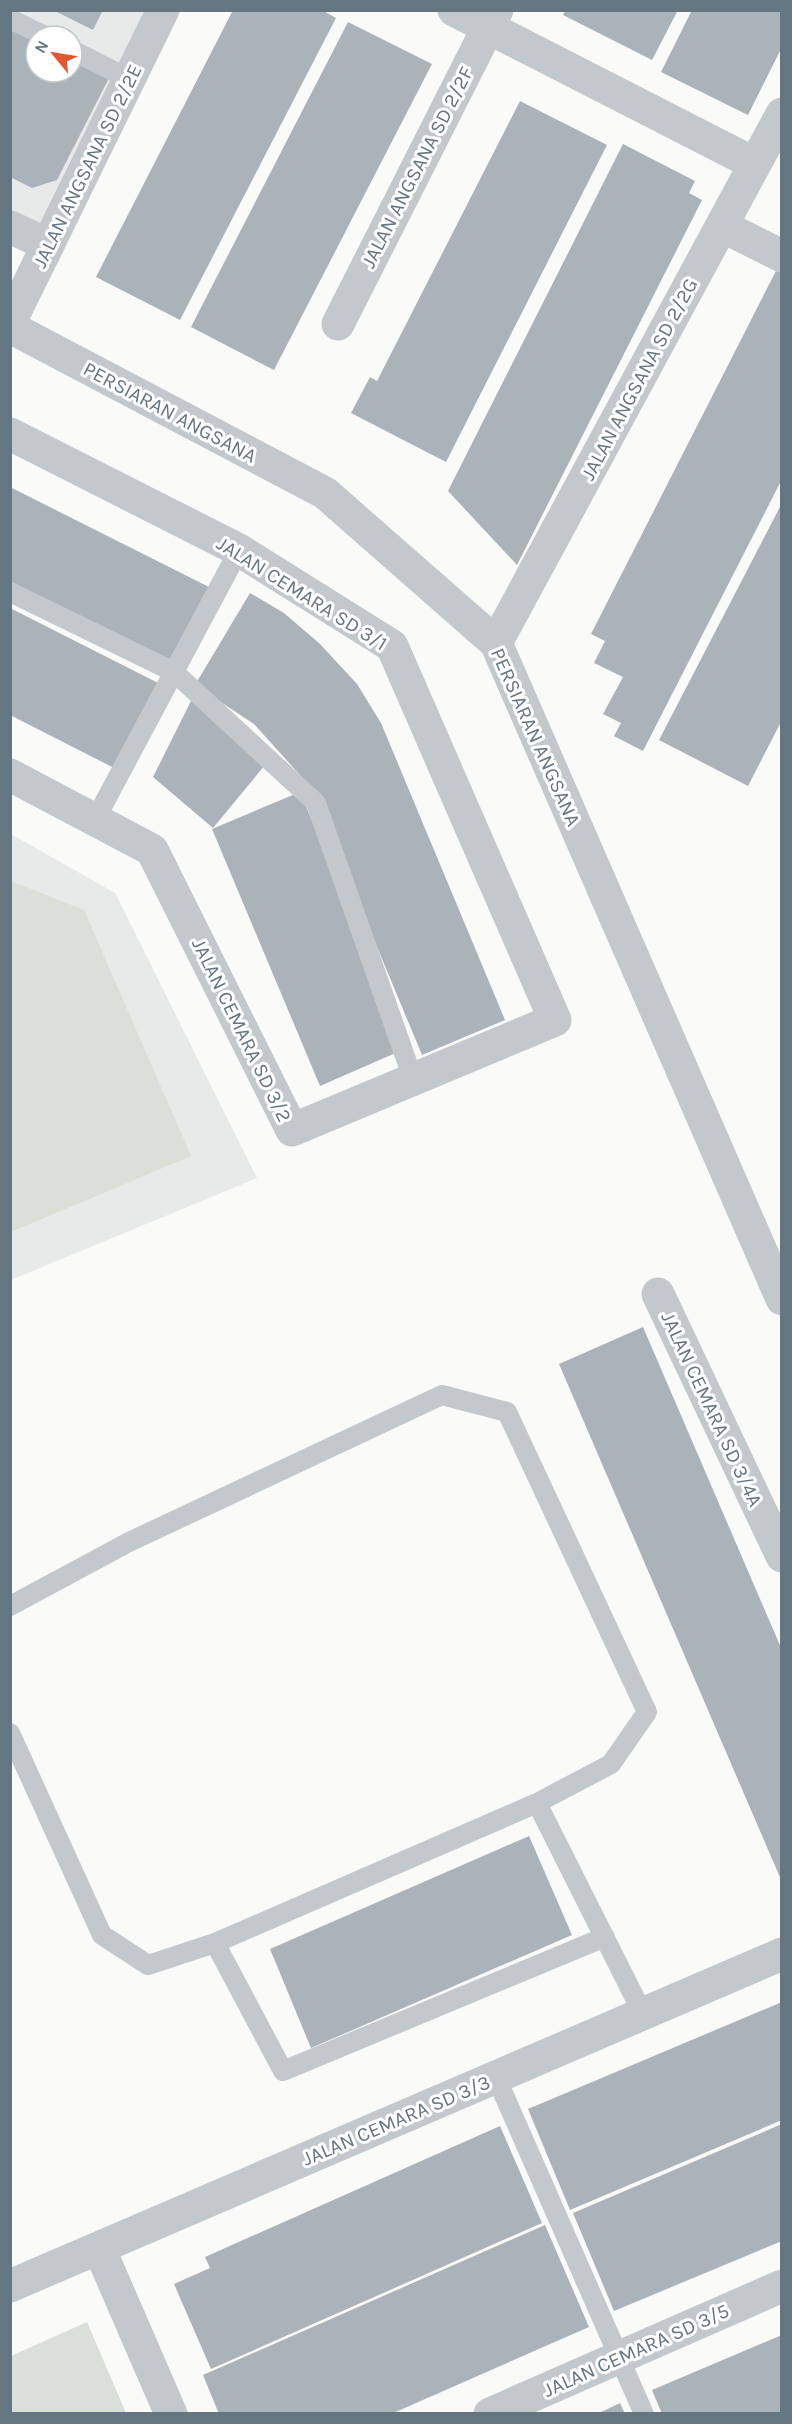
<svg xmlns="http://www.w3.org/2000/svg" width="792" height="2424" viewBox="0 0 792 2424" font-family="Karla,sans-serif">
<style>
.built{fill:#e8e9e9;fill-rule:evenodd}
.green{fill:#dadfd7}
.building{fill:#aab3b9}
.lines{fill:none;stroke-linecap:round;stroke-linejoin:round}
.lane{stroke:#c3c8cc;stroke-width:20}
.street{stroke:#c3c8cc;stroke-width:33}
.labels{text-anchor:middle;stroke-width:6;stroke-linejoin:round;paint-order:stroke}
.street-label{font-size:20px;fill:#657683;stroke:#fff}
</style>
<rect width="100%" height="100%" fill="#fafaf8"/>
<!-- built -->
<path class="built" d="M 10,11 L 179,11 L 57,265 L 11,241 ZM 36,36 L 72,36 L 72,72 L 36,72 Z
M 11,834 L 115,893 L 257,1178 L 11,1280 Z"/>
<!-- green -->
<path class="green" d="M 11,881 L 84,910 L 191,1156 L 11,1232 Z
M 87,2322 L 126,2413 L 11,2413 L 11,2356 Z"/>
<!-- building -->
<path class="building" d="M 53,10 L 103,10 L 93,30 Z
M 233,10 L 322,10 L 336,18 L 180,320 L 96,277 Z
M 566,10 L 678,10 L 652,60 L 563,15 Z
M 692,10 L 782,10 L 782,47 L 748,115 L 661,72 Z
M 348,22 L 432,64 L 274,370 L 191,327 Z
M 10,25 L 36,38 L 36,72 L 72,72 L 72,57 L 110,76 L 57,180 L 32,188 L 10,177 Z
M 520,101 L 607,145 L 446,462 L 351,413 L 370,377 L 377,381 Z
M 623,144 L 695,181 L 689,193 L 702,200 L 517,565 L 448,491 Z
M 779,265 L 782,266 L 782,479 L 643,751 L 614,736 L 621,723 L 603,714 L 623,677 L 594,663 L 605,641 L 591,634 Z
M 10,487 L 213,589 L 169,675 L 10,594 Z
M 782,503 L 782,720 L 748,786 L 659,740 Z
M 250,593 L 284,613 L 320,644 L 357,684 L 381,723 L 505,1020 L 422,1055 L 316,800 L 300,775 L 254,724 L 195,685 Z
M 10,608 L 164,686 L 120,771 L 10,715 Z
M 194,695 L 270,759 L 213,828 L 153,777 Z
M 300,792 L 407,1048 L 320,1086 L 212,829 Z
M 643,1327 L 782,1650 L 782,1882 L 559,1364 Z
M 529,1836 L 572,1935 L 311,2048 L 270,1949 Z
M 782,2002 L 782,2120 L 570,2210 L 528,2109 Z
M 782,2124 L 782,2241 L 614,2311 L 573,2213 Z
M 500,2126 L 542,2223 L 211,2369 L 174,2284 L 210,2268 L 205,2257 Z
M 545,2225 L 589,2327 L 391,2414 L 219,2414 L 203,2375 Z
M 782,2335 L 782,2414 L 662,2414 L 652,2390 Z
M 620,2403 L 625,2414 L 597,2414 Z"/>
<g class="lines">
<!-- lane -->
<path class="lane" d="M 10,19 L 45,36
M 72,50 L 129,79
M 10,592 L 174,672 L 316,803 L 413,1079
M 95,820 L 239,550
M 10,1606 L 129,1542 L 442,1395 L 507,1412 L 647,1712 L 611,1764 L 537,1803
M 10,1733 L 102,1935 L 148,1965 L 215,1943 L 537,1803 L 643,2014
M 215,1943 L 283,2071 L 605,1937
M 496,2077 L 644,2414"/>
<!-- street -->
<path class="street" d="M 454,10 L 755,164
M 722,226 L 782,256
M 10,227 L 48,245
M 10,322 L 163,10
M 338,324 L 497,10
M 10,327 L 325,493 L 496,643 L 782,1299
M 10,434 L 239,550 L 392,646 L 555,1020 L 292,1130 L 152,850 L 10,775
M 496,643 L 782,114
M 658,1294 L 782,1556
M 99,2248 L 171,2414
M 10,2286 L 782,1954
M 490,2414 L 782,2286"/>
</g>
<g class="labels">
<!-- street labels -->
<g class="street-label">
<text transform="translate(87 166) rotate(-64)" y="7">JALAN ANGSANA SD 2/2E</text>
<text transform="translate(417 167) rotate(-63)" y="7">JALAN ANGSANA SD 2/2F</text>
<text transform="translate(639 379) rotate(-62)" y="7">JALAN ANGSANA SD 2/2G</text>
<text transform="translate(170 412) rotate(28)" y="7">PERSIARAN ANGSANA</text>
<text transform="translate(302 593) rotate(32)" y="7">JALAN CEMARA SD 3/1</text>
<text transform="translate(536 737) rotate(66)" y="7">PERSIARAN ANGSANA</text>
<text transform="translate(242 1030) rotate(64)" y="7">JALAN CEMARA SD 3/2</text>
<text transform="translate(712 1409) rotate(65)" y="7">JALAN CEMARA SD 3/4A</text>
<text transform="translate(396 2120) rotate(-23)" y="7">JALAN CEMARA SD 3/3</text>
<text transform="translate(636 2350) rotate(-24)" y="7">JALAN CEMARA SD 3/5</text>
</g>
</g>
<!-- border -->
<rect width="792" height="2424" fill="none" stroke="#657683" stroke-width="24"/>
<!-- north arrow -->
<g transform="translate(54 54) rotate(300)"><circle r="28" fill="#ffffff" stroke="#c1c8cd" stroke-width="1.5"/>
<path d="M0-4.5L10 22L0 15L-10 22Z" fill="#e4572e"/>
<text y="-9" font-size="16" font-weight="bold" text-anchor="middle" fill="#657683">N</text>
</g>
</svg>
